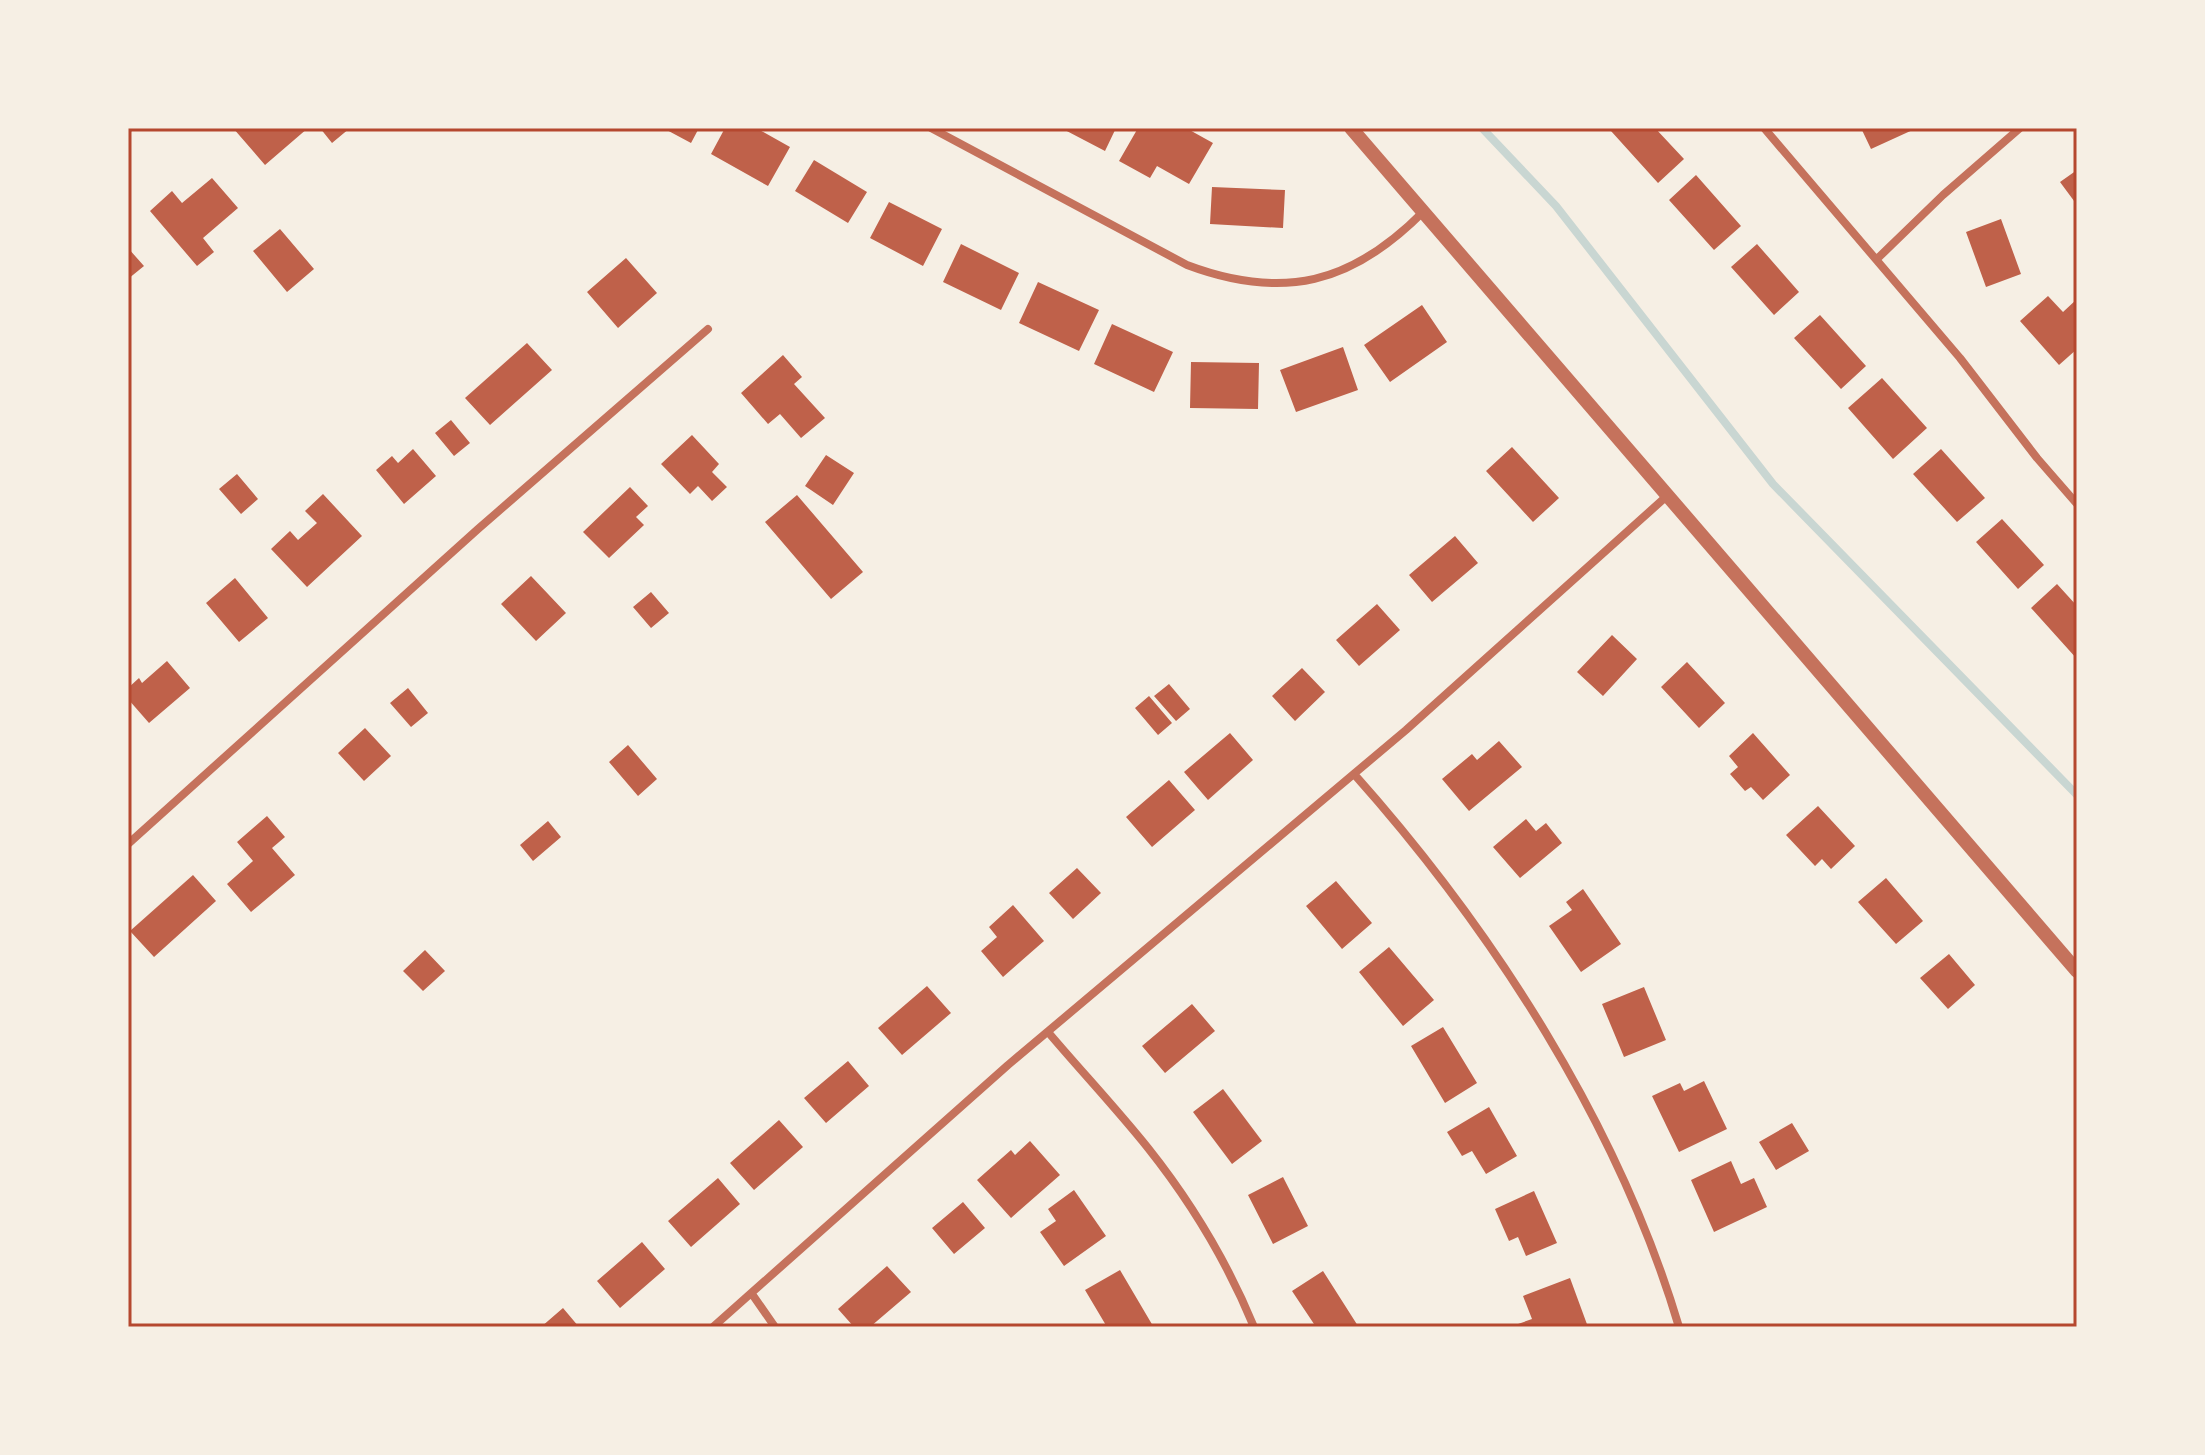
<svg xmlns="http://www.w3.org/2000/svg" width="2205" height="1455" viewBox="0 0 2205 1455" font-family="Barlow,sans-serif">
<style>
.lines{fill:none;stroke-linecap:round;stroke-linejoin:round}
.stream{stroke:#c9d6d2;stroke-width:8}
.building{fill:#bf614a}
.minor{stroke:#c5725c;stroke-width:8}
.tertiary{stroke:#c5725c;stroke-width:14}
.neatline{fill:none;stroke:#b5482f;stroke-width:3}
</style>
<rect width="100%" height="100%" fill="#f6efe4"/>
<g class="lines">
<!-- stream -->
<path class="stream" d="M 1482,128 L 1556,206 L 1773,484 L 2077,795"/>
</g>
<!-- building -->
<path class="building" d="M 233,128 L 308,128 L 265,165 Z
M 320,128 L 350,128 L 332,143 Z
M 663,128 L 699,128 L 691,143 Z
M 725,128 L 756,128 L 790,147 L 768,186 L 711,154 Z
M 1061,128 L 1116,128 L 1105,151 Z
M 1138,128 L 1186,128 L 1213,143 L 1189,184 L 1157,166 L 1150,178 L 1119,161 Z
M 1615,128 L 1655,128 L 1684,159 L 1658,183 L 1611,131 Z
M 1861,128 L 1917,128 L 1871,149 Z
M 814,160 L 867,192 L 848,223 L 795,191 Z
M 2077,170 L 2077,205 L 2060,182 Z
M 1696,175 L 1741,226 L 1714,250 L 1669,200 Z
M 212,178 L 238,208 L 203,238 L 214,252 L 197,266 L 150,211 L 172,191 L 182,203 Z
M 1212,187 L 1285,190 L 1283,228 L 1210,224 Z
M 889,202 L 942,229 L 923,266 L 870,238 Z
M 2001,219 L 2021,274 L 1986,287 L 1966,232 Z
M 280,229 L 314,269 L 287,292 L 253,251 Z
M 961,244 L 1019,273 L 1001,310 L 943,282 Z
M 1757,244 L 1799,292 L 1774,315 L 1731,267 Z
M 128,248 L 144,266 L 128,279 Z
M 626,258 L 657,293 L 618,328 L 587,292 Z
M 1038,282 L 1099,310 L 1079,351 L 1019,323 Z
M 2048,296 L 2063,312 L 2077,299 L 2077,349 L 2059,365 L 2020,321 Z
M 1422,305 L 1447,342 L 1390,382 L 1364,345 Z
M 1820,315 L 1866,366 L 1841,389 L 1794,338 Z
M 1112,324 L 1173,352 L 1154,392 L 1094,364 Z
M 527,343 L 552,370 L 490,425 L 465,398 Z
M 1343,347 L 1358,390 L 1296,412 L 1280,370 Z
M 783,355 L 802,377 L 794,384 L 825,418 L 801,438 L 780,414 L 768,424 L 741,393 Z
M 1191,362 L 1259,363 L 1258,409 L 1190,408 Z
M 1882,378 L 1927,428 L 1893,459 L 1848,408 Z
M 451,420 L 470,443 L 454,456 L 435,433 Z
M 692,435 L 719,464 L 712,472 L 727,487 L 712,501 L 698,486 L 690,494 L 661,464 Z
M 1512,447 L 1559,498 L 1533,522 L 1486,471 Z
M 413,449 L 436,476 L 404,504 L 376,470 L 392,456 L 398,463 Z
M 1941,449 L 1985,498 L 1957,522 L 1913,474 Z
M 826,455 L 854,473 L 833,505 L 805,486 Z
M 237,474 L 258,499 L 241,514 L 219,489 Z
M 630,487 L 648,506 L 636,517 L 644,525 L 609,558 L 583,532 Z
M 323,494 L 362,536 L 307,587 L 271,549 L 290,531 L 298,540 L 317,523 L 305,511 Z
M 797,495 L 863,572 L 831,599 L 765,522 Z
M 2002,519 L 2044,565 L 2018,589 L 1976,542 Z
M 1455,536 L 1478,563 L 1432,602 L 1409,575 Z
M 531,576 L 566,613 L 536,641 L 501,604 Z
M 235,578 L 268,618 L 239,642 L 206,603 Z
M 2057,584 L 2077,606 L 2077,659 L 2031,608 Z
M 651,592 L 669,613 L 651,628 L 633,607 Z
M 1377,604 L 1400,630 L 1359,666 L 1336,640 Z
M 1612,635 L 1637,659 L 1603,696 L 1577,672 Z
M 167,661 L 190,688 L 149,723 L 128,699 L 128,688 L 139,678 L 142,683 Z
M 1687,662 L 1725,703 L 1699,728 L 1661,687 Z
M 1302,668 L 1325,692 L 1295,721 L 1272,696 Z
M 1169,684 L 1190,709 L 1176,721 L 1154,696 Z
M 408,688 L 428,713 L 411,727 L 390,703 Z
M 1149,696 L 1172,723 L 1158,735 L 1135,708 Z
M 365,728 L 391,756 L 364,781 L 338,753 Z
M 1230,733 L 1253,760 L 1208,800 L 1184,772 Z
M 1753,733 L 1790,775 L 1763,800 L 1751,787 L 1745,791 L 1730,774 L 1738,767 L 1729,756 Z
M 1499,741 L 1522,767 L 1469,811 L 1442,779 L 1472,754 L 1477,760 Z
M 628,745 L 657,779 L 638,796 L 609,762 Z
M 1169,780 L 1195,810 L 1152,847 L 1126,817 Z
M 1818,806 L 1855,846 L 1831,869 L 1822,859 L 1815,866 L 1786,835 Z
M 267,816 L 285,837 L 272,848 L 295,875 L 251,912 L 227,884 L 253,861 L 237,842 Z
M 1526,819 L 1536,831 L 1546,823 L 1562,843 L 1520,878 L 1493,847 Z
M 548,821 L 561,837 L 533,861 L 520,845 Z
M 1077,868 L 1101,893 L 1073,919 L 1049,893 Z
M 193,875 L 216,901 L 154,957 L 130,931 Z
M 1886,878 L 1923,921 L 1896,944 L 1858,902 Z
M 1336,881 L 1372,923 L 1342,949 L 1306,906 Z
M 1583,889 L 1621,944 L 1581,972 L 1549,926 L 1572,910 L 1566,902 Z
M 1013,905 L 1044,941 L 1003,977 L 981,951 L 997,937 L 989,927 Z
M 1389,947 L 1434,1000 L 1403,1026 L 1359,972 Z
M 425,950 L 445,971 L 423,991 L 403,971 Z
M 1949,954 L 1975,985 L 1948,1009 L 1920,978 Z
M 927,986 L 951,1013 L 902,1055 L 878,1028 Z
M 1644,987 L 1666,1040 L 1624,1057 L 1602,1004 Z
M 1192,1004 L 1215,1031 L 1165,1073 L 1142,1046 Z
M 1443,1027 L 1477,1083 L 1445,1103 L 1411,1046 Z
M 848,1061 L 869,1086 L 826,1123 L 804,1098 Z
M 1704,1081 L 1727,1129 L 1679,1152 L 1652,1096 L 1680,1083 L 1684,1091 Z
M 1223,1089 L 1262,1141 L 1232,1164 L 1193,1112 Z
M 1489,1107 L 1517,1156 L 1486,1174 L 1472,1151 L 1462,1156 L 1447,1132 Z
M 779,1120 L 803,1147 L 754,1190 L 730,1163 Z
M 1792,1123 L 1809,1151 L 1776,1170 L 1759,1142 Z
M 1030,1141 L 1060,1175 L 1011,1218 L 977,1180 L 1011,1150 L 1015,1155 Z
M 1731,1161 L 1741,1184 L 1754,1178 L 1767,1207 L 1714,1232 L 1691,1180 Z
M 1283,1177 L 1308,1226 L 1273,1244 L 1248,1195 Z
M 718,1178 L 740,1204 L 691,1247 L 668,1221 Z
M 1074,1190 L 1106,1236 L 1064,1266 L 1040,1232 L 1056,1221 L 1048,1209 Z
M 1534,1191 L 1557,1243 L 1526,1256 L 1518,1237 L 1509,1241 L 1495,1209 Z
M 963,1202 L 985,1228 L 954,1254 L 932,1228 Z
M 642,1242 L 665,1269 L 620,1308 L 597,1281 Z
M 887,1266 L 911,1292 L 870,1327 L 854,1327 L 838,1309 Z
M 1120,1270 L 1153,1326 L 1151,1327 L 1107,1327 L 1085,1290 Z
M 1323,1271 L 1358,1326 L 1357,1327 L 1316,1327 L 1292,1291 Z
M 1570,1278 L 1588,1327 L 1519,1327 L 1518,1324 L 1532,1319 L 1523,1296 Z
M 563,1308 L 579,1327 L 541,1327 Z"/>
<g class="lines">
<!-- minor -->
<path class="minor" d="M 128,128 L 129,128
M 931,128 L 1187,265 C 1283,301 1352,284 1424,211
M 1764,128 L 1960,358 L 2037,458 L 2077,504
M 1877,259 L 1943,195 L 2020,128
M 1354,774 C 1493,930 1619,1125 1679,1327
M 128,844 L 478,529 L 708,329
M 1048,1032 C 1081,1071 1116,1108 1148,1148 C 1191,1202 1228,1264 1254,1327
M 752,1294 L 775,1327
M 713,1327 L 1008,1065 L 1406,730 L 1668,495"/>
<!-- tertiary -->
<path class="tertiary" d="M 1351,128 L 2077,971"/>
</g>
<!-- border -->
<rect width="2205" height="1455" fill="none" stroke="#f6efe4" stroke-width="260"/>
<rect x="130" y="130" width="1945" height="1195" class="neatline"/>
</svg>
